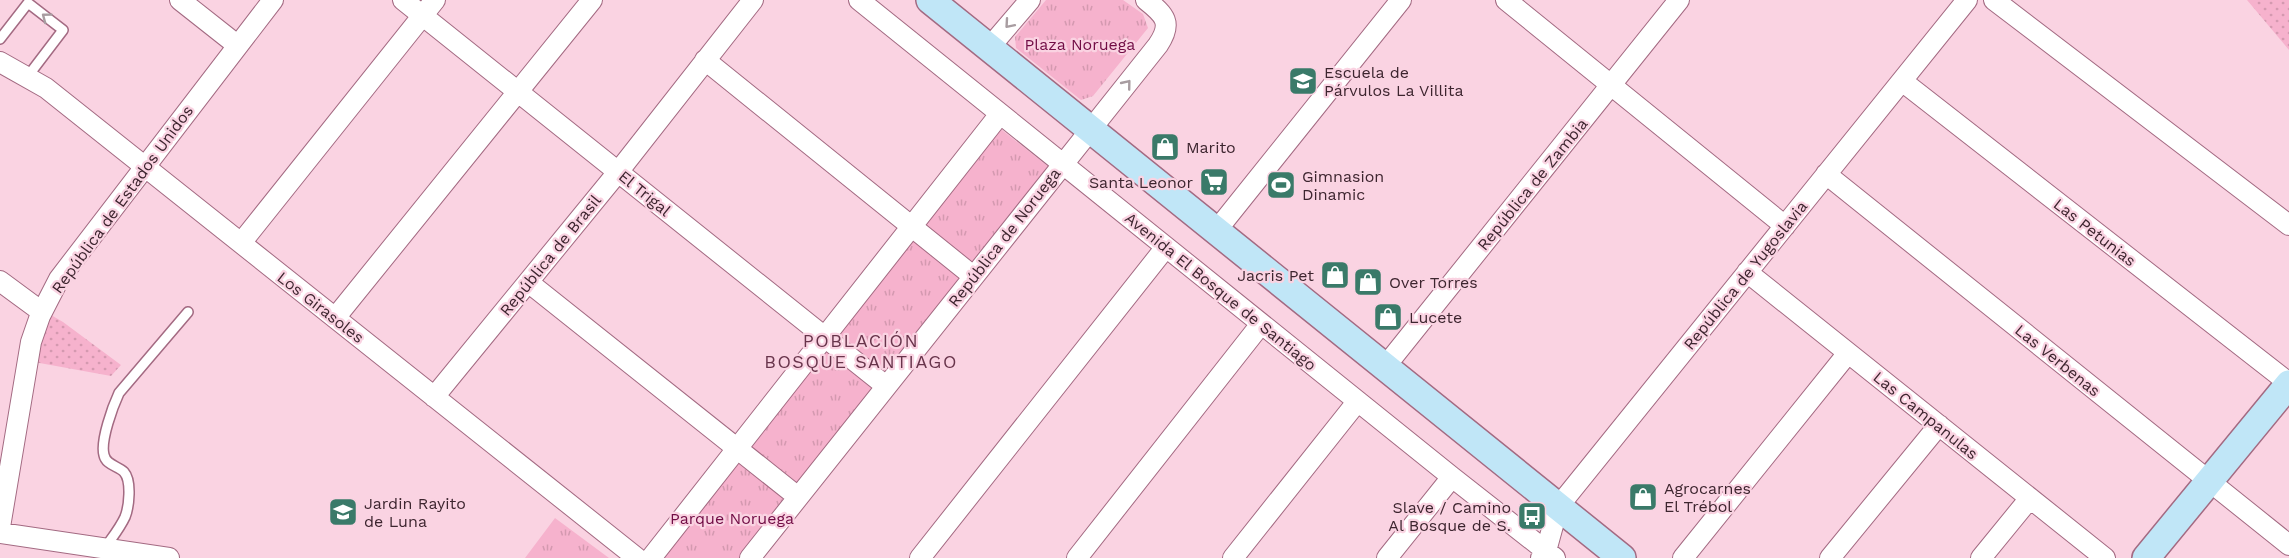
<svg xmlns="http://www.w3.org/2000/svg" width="2289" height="558" viewBox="0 0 2289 558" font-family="'Work Sans',sans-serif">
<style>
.grass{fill:url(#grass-dots)}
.park{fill:url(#park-tufts)}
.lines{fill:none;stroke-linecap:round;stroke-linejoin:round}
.lane-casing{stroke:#a36a82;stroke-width:12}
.street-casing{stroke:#a36a82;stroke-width:22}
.secondary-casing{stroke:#a36a82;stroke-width:30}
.lane{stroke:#fff;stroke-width:9}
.street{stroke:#fff;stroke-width:20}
.secondary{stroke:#c0e6f7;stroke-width:27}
.oneway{stroke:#a89da1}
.labels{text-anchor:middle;stroke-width:4.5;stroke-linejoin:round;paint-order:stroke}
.park-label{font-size:16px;fill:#710c45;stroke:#fad3e2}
.poi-label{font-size:16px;fill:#3d252f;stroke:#fad3e2;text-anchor:start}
.street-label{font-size:16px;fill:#3d252f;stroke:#fad3e2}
.neighbourhood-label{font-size:18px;letter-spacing:1.5px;fill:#68344b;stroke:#fad3e2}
</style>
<defs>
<pattern id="grass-dots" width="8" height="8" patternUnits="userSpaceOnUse" patternTransform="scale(1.5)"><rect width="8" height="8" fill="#f6b2cd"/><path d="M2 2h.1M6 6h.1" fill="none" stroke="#d499b0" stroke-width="1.8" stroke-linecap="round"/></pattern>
<pattern id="park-tufts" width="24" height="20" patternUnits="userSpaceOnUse" patternTransform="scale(1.5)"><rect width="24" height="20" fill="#f6b2cd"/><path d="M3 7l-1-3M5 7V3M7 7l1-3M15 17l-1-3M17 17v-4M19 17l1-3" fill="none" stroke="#d499b0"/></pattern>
</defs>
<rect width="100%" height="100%" fill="#fad3e2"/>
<!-- grass -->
<path class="grass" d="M 2247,0 L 2289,0 L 2289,50 Z
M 51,315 L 63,322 L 121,365 L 111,376 L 34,362 Z"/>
<!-- park -->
<path class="park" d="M 1046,0 L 1123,0 L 1143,14 L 1148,28 L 1093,96 L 1081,100 L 1016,48 L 1015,37 Z
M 997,126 L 1050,168 L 744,558 L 657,558 Z
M 555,518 L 609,558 L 525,558 Z"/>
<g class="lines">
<!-- lane casing -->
<g class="lane-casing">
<path id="lane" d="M 0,39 L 28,3 L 63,30 L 28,76
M 105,548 C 111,539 120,528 125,517 C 129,507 132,481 124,472 C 118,466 106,465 104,455 C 100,441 113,406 119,393 L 188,312"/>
</g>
<!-- street casing -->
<g class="street-casing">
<path id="street" d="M 180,0 L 237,45
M 403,0 L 886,386
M 859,0 L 1452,477 L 1555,558
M 1506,0 L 1785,226
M 1994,0 L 2289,225
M 989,48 L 1030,0
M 705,60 L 973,276
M 0,62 L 46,88 L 637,558
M 1902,81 L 2289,383
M 1826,174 L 2289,545
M 1216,231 L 1401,0
M 241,243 L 435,0
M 1747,272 L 2105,558
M 0,281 L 42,312
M 528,282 L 798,497
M 335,318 L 592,0
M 1384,368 L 1679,0
M 434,397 L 618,172 L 753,0
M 0,527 L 31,342 L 40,316 L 59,279 L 273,0
M 0,533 L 169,558
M 651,558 L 1000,114
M 750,558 L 1158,45 C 1173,23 1165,15 1146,0
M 920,558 L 1166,247
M 1077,558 L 1261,324
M 1233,558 L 1357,402
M 1387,558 L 1452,477
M 1541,558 L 1546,551 L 1558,507 L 1967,0
M 1683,558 L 1848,353
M 1830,558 L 1939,425
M 1981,558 L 2030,498"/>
</g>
<!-- secondary casing -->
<g class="secondary-casing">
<path id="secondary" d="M 930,0 L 1622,558
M 2146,558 L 2289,384"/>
</g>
<!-- lane -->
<use href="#lane" class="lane"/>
<!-- street -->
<use href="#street" class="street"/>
<!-- secondary -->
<use href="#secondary" class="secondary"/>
</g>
<!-- one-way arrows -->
<defs><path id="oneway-chevron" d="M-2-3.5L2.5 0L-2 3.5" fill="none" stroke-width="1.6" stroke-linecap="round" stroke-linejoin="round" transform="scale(1.5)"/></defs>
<g class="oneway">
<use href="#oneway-chevron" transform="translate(46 17) rotate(-143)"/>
<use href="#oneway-chevron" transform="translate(1009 24) rotate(131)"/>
<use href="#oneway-chevron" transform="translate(1127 84) rotate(-51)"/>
</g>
<!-- icons -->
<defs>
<g id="school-square" transform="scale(1.5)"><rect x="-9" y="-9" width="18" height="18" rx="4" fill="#3a7a69" stroke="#fad3e2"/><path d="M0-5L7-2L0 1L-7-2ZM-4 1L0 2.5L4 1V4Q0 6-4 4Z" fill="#fff"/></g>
<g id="shop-square" transform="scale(1.5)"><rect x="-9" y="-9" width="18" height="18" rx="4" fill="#3a7a69" stroke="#fad3e2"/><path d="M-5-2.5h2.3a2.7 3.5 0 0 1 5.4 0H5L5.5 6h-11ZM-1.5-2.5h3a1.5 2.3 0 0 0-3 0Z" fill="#fff"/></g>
<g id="supermarket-square" transform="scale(1.5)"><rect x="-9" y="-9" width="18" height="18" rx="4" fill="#3a7a69" stroke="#fad3e2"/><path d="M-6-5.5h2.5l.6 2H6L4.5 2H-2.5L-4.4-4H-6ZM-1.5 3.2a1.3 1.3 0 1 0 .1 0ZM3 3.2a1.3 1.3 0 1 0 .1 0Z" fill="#fff"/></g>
<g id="stadium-square" transform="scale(1.5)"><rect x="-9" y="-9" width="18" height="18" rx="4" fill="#3a7a69" stroke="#fad3e2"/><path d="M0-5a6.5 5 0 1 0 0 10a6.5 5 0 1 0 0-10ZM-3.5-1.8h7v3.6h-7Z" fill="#fff"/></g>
<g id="bus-square" transform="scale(1.5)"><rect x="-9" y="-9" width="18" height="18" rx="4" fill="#3a7a69" stroke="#fad3e2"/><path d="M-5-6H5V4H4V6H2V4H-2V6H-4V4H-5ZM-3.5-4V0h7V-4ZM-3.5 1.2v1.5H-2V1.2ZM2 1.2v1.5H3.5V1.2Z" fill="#fff"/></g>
</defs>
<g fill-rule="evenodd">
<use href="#school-square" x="1303" y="81"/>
<use href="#shop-square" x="1165" y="147"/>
<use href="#supermarket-square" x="1214" y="182"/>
<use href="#stadium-square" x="1281" y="185"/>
<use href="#shop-square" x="1335" y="275"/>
<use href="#shop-square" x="1368" y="282"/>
<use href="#shop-square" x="1388" y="317"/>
<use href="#shop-square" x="1643" y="497"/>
<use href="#school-square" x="343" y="512"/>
<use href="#bus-square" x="1532" y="516"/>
</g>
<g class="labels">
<!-- park labels -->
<g class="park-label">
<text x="1080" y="50">Plaza Noruega</text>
<text x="732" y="524">Parque Noruega</text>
</g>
<!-- poi labels -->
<g class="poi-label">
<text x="1324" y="78">Escuela de<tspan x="1324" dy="18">Párvulos La Villita</tspan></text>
<text x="1186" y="153">Marito</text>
<text x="1302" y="182">Gimnasion<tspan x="1302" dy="18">Dinamic</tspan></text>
<text x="1193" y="188" text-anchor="end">Santa Leonor</text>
<text x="1314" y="281" text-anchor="end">Jacris Pet</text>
<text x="1389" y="288">Over Torres</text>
<text x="1409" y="323">Lucete</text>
<text x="1664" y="494">Agrocarnes<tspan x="1664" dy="18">El Trébol</tspan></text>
<text x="364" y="509">Jardin Rayito<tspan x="364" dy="18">de Luna</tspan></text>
<text x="1511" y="513" text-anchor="end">Slave / Camino<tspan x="1511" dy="18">Al Bosque de S.</tspan></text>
</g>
<!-- street labels -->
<g class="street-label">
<text transform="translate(1532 184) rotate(-51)" y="6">República de Zambia</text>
<text transform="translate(645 193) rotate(39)" y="6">El Trigal</text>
<text transform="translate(122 199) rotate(-54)" y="6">República de Estados Unidos</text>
<text transform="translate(2095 232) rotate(38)" y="6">Las Petunias</text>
<text transform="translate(1004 237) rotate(-52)" y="6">República de Noruega</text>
<text transform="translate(550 255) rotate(-51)" y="6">República de Brasil</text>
<text transform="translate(1745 275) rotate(-51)" y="6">República de Yugoslavia</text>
<text transform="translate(1221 291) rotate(39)" y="6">Avenida El Bosque de Santiago</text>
<text transform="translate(321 307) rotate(38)" y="6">Los Girasoles</text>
<text transform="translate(2058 360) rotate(39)" y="6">Las Verbenas</text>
<text transform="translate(1926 415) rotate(39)" y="6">Las Campanulas</text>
</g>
<!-- neighbourhood labels -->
<g class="neighbourhood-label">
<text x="861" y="347">POBLACIÓN<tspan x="861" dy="21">BOSQUE SANTIAGO</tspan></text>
</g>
</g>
</svg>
